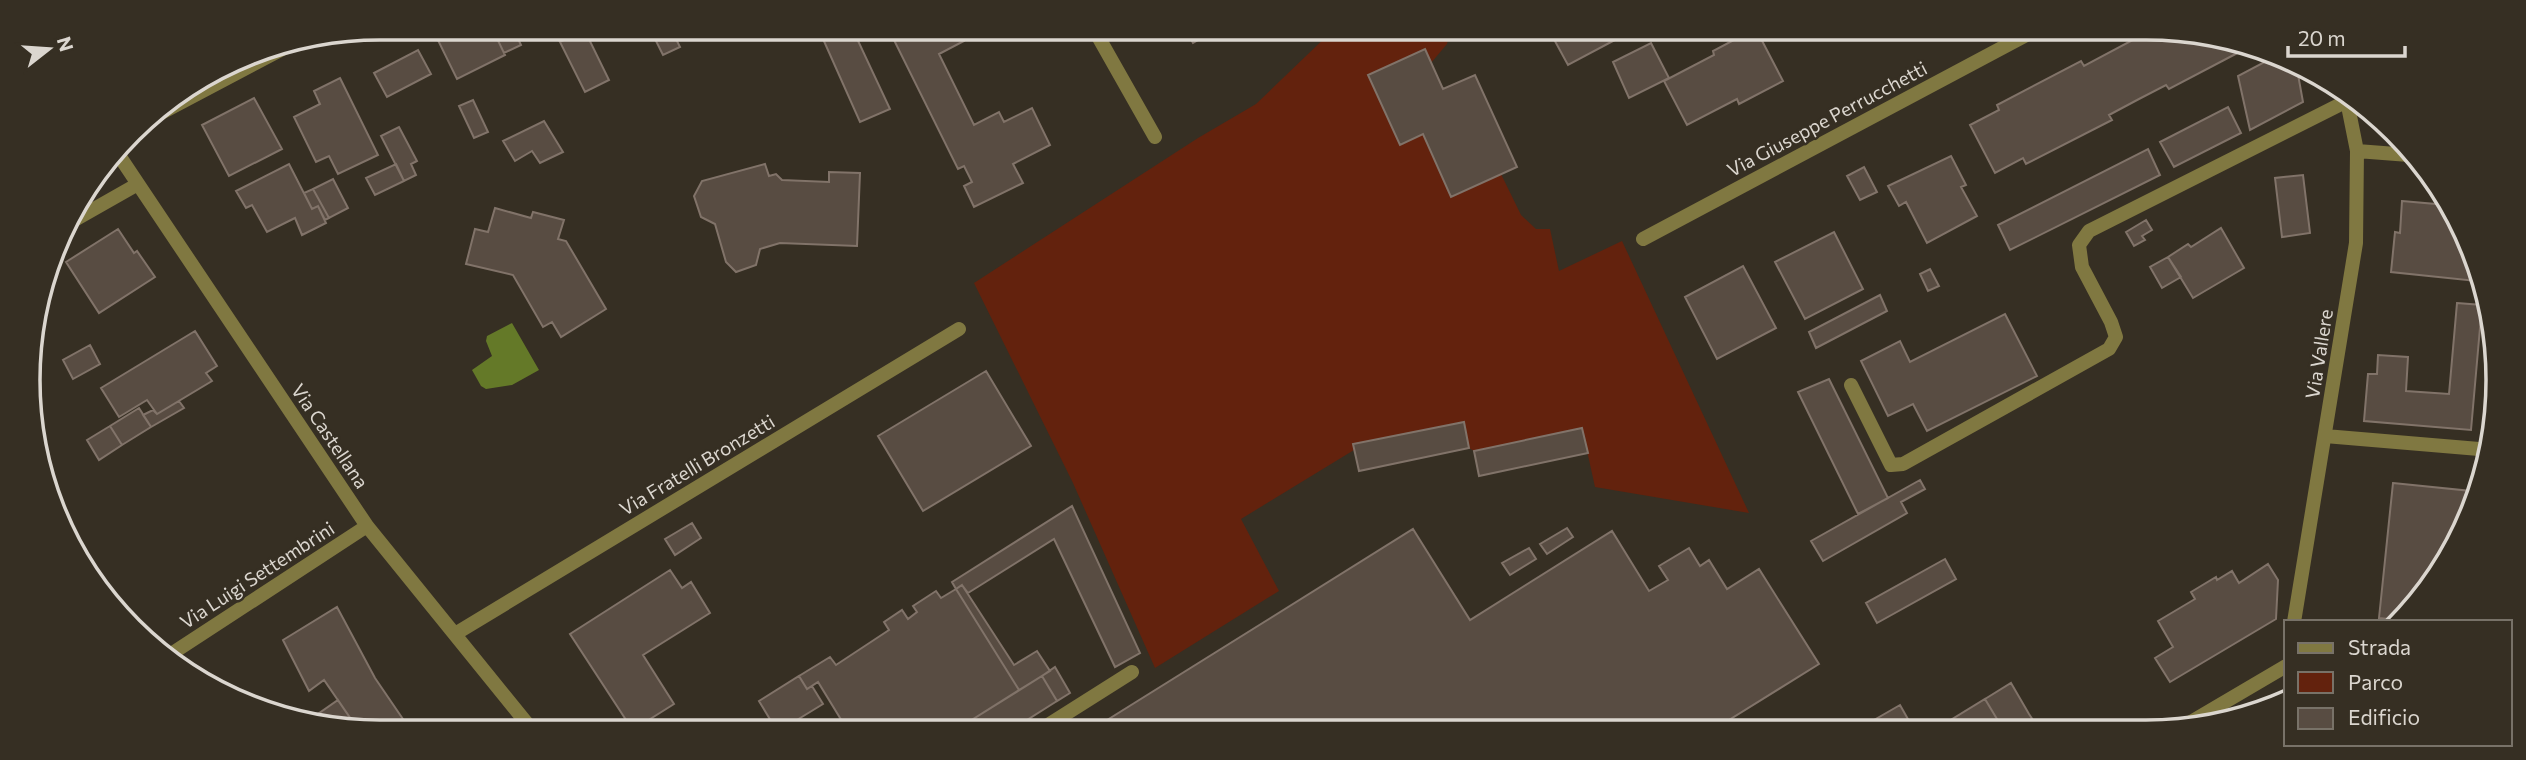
<svg xmlns="http://www.w3.org/2000/svg" width="2526" height="760" viewBox="0 0 2526 760" font-family="Commissioner,sans-serif">
<style>
.green{fill:#63220d}
.water{fill:#647928}
.building{fill:#584c42;stroke:#817369;stroke-width:2}
.lines{fill:none;stroke-linecap:round;stroke-linejoin:round}
.service{stroke:#807841;stroke-width:14}
.minor{stroke:#807841;stroke-width:14}
.labels{text-anchor:middle;stroke-width:5;stroke-linejoin:round;paint-order:stroke}
.street-label{font-size:19px;fill:#dbd6cf;stroke:#362f23}
.rim{fill:none;stroke:#dbd6cf;stroke-width:3.5}
</style>
<rect width="100%" height="100%" fill="#362f23"/>
<!-- green -->
<path class="green" d="M 1331,32 L 1450,32 L 1447,44 L 1431,63 L 1424,49 L 1368,75 L 1400,144 L 1423,134 L 1451,197 L 1501,174 L 1521,215 L 1536,229 L 1550,229 L 1559,271 L 1622,241 L 1749,513 L 1595,487 L 1582,428 L 1474,451 L 1469,448 L 1463,422 L 1354,444 L 1354,450 L 1241,519 L 1279,591 L 1155,668 L 1073,483 L 974,283 L 1198,138 L 1256,104 Z"/>
<!-- water -->
<path class="water" d="M 512,323 L 539,370 L 512,385 L 486,389 L 481,386 L 472,370 L 492,356 L 486,341 L 487,336 Z"/>
<!-- building -->
<path class="building" d="M 432,28 L 492,28 L 505,55 L 457,79 Z
M 492,28 L 513,28 L 521,45 L 504,53 Z
M 552,29 L 584,29 L 560,42 Z
M 584,29 L 609,80 L 585,92 L 560,42 Z
M 650,29 L 671,29 L 680,47 L 663,55 Z
M 819,30 L 853,30 L 890,109 L 860,122 Z
M 889,30 L 961,30 L 964,41 L 939,54 L 974,125 L 999,112 L 1004,122 L 1032,108 L 1050,145 L 1013,164 L 1023,183 L 974,207 L 964,186 L 972,182 L 964,166 L 958,169 Z
M 1186,31 L 1214,31 L 1193,43 Z
M 1550,32 L 1628,33 L 1568,65 Z
M 1747,33 L 1758,33 L 1783,81 L 1739,104 L 1737,99 L 1687,125 L 1664,81 L 1714,55 L 1713,51 Z
M 2142,35 L 2215,35 L 2247,48 L 2169,89 L 2166,85 L 2139,99 L 2109,115 L 2112,120 L 2026,164 L 2023,158 L 1995,173 L 1970,125 L 1999,110 L 1997,105 L 2081,61 L 2084,66 Z
M 1651,43 L 1669,78 L 1629,98 L 1613,62 Z
M 1425,49 L 1443,89 L 1475,75 L 1517,167 L 1451,197 L 1423,134 L 1400,145 L 1368,75 Z
M 418,50 L 431,74 L 387,97 L 374,73 Z
M 2272,58 L 2297,69 L 2303,102 L 2250,130 L 2238,76 Z
M 340,78 L 378,155 L 338,174 L 329,156 L 316,162 L 294,117 L 320,104 L 314,91 Z
M 254,98 L 282,149 L 229,176 L 202,125 Z
M 473,100 L 488,132 L 474,138 L 459,106 Z
M 2228,107 L 2241,133 L 2174,167 L 2160,142 Z
M 544,121 L 563,152 L 540,163 L 532,151 L 515,161 L 503,141 Z
M 399,127 L 417,161 L 411,164 L 416,175 L 404,181 L 381,136 Z
M 2148,149 L 2160,175 L 2010,250 L 1998,225 Z
M 1951,156 L 1966,185 L 1961,187 L 1977,216 L 1927,243 L 1906,202 L 1899,206 L 1888,186 Z
M 289,164 L 312,209 L 318,206 L 326,223 L 302,235 L 295,218 L 267,232 L 252,205 L 246,208 L 236,191 Z
M 396,164 L 404,181 L 375,195 L 366,178 Z
M 765,164 L 769,176 L 776,174 L 782,180 L 829,182 L 829,172 L 860,173 L 857,246 L 780,243 L 760,249 L 756,265 L 736,272 L 726,262 L 715,224 L 701,217 L 694,196 L 702,181 Z
M 1864,167 L 1877,192 L 1860,200 L 1847,176 Z
M 2303,175 L 2310,233 L 2282,237 L 2275,178 Z
M 333,179 L 348,208 L 329,218 L 313,189 Z
M 313,189 L 329,218 L 325,220 L 318,206 L 312,209 L 304,193 Z
M 2402,201 L 2447,205 L 2476,276 L 2476,281 L 2391,272 L 2395,232 L 2400,233 Z
M 495,208 L 531,218 L 533,212 L 564,220 L 558,239 L 566,241 L 606,309 L 561,337 L 552,322 L 543,327 L 513,275 L 466,264 L 475,229 L 488,232 Z
M 2146,220 L 2152,230 L 2142,236 L 2145,240 L 2134,246 L 2126,232 Z
M 2221,228 L 2244,268 L 2193,298 L 2168,257 L 2188,244 L 2191,247 Z
M 118,229 L 134,253 L 137,251 L 155,277 L 99,313 L 66,262 Z
M 1834,232 L 1863,289 L 1805,319 L 1775,262 Z
M 2168,257 L 2181,277 L 2162,288 L 2150,267 Z
M 1743,266 L 1776,328 L 1717,359 L 1685,297 Z
M 1930,269 L 1939,286 L 1928,291 L 1920,274 Z
M 1880,295 L 1887,311 L 1816,348 L 1809,332 Z
M 2457,303 L 2482,305 L 2471,430 L 2364,421 L 2368,374 L 2377,374 L 2378,355 L 2408,357 L 2406,391 L 2449,394 Z
M 2005,314 L 2037,376 L 1927,431 L 1913,404 L 1888,416 L 1861,361 L 1900,341 L 1910,362 Z
M 195,331 L 217,366 L 206,373 L 212,381 L 157,414 L 147,400 L 119,417 L 101,388 Z
M 90,345 L 100,364 L 73,379 L 63,360 Z
M 986,371 L 1031,446 L 923,511 L 878,436 Z
M 1829,379 L 1888,498 L 1858,514 L 1798,392 Z
M 179,401 L 184,408 L 151,427 L 143,415 L 153,410 L 157,414 Z
M 139,408 L 151,427 L 122,445 L 110,426 Z
M 1464,422 L 1469,448 L 1359,471 L 1353,444 Z
M 110,426 L 122,445 L 99,460 L 87,440 Z
M 1582,428 L 1588,453 L 1479,476 L 1474,451 Z
M 1920,480 L 1925,489 L 1901,502 L 1907,513 L 1823,561 L 1811,541 Z
M 2393,483 L 2471,491 L 2469,507 L 2451,556 L 2398,620 L 2379,618 Z
M 1072,506 L 1140,653 L 1115,667 L 1054,539 L 968,593 L 962,585 L 956,589 L 952,582 Z
M 692,523 L 701,538 L 675,555 L 665,539 Z
M 1567,528 L 1573,537 L 1547,554 L 1540,544 Z
M 1413,529 L 1470,620 L 1612,531 L 1649,591 L 1668,580 L 1659,566 L 1689,548 L 1700,566 L 1709,560 L 1727,589 L 1759,569 L 1819,664 L 1716,728 L 1096,727 Z
M 1529,548 L 1536,559 L 1510,575 L 1502,563 Z
M 1945,559 L 1956,579 L 1877,623 L 1866,603 Z
M 2268,564 L 2278,580 L 2276,619 L 2170,682 L 2155,658 L 2173,647 L 2158,621 L 2195,599 L 2191,592 L 2216,577 L 2217,580 L 2232,571 L 2239,583 Z
M 670,570 L 682,588 L 691,582 L 710,613 L 643,655 L 674,704 L 639,726 L 630,726 L 570,634 Z
M 962,585 L 1014,665 L 1037,651 L 1050,671 L 1019,690 L 956,589 Z
M 956,589 L 1019,690 L 962,726 L 845,726 L 818,682 L 807,689 L 799,676 L 830,657 L 836,665 L 889,630 L 884,622 L 902,610 L 908,619 L 917,612 L 913,606 L 936,591 L 941,598 Z
M 337,607 L 375,678 L 407,725 L 355,725 L 324,680 L 309,691 L 283,640 Z
M 1055,667 L 1070,693 L 1057,701 L 1042,676 Z
M 799,676 L 807,689 L 812,686 L 823,704 L 787,726 L 774,726 L 759,701 Z
M 1042,676 L 1057,701 L 1016,727 L 962,726 Z
M 2011,683 L 2029,714 L 2039,729 L 2003,729 L 1985,699 Z
M 1985,699 L 2003,729 L 1936,729 Z
M 338,700 L 355,725 L 311,725 L 305,723 Z
M 1900,705 L 1913,728 L 1863,728 L 1862,727 Z"/>
<g class="lines">
<!-- service -->
<path class="service" d="M 1851,385 L 1891,465 L 1903,464 L 2109,349 L 2116,337 L 2111,322 L 2082,267 L 2079,245 L 2089,231 L 2347,101"/>
<!-- minor -->
<path class="minor" d="M 1095,31 L 1155,137
M 142,123 L 286,47
M 2357,151 L 2409,155
M 118,154 L 367,526 L 529,726
M 64,226 L 138,184
M 1643,239 L 2028,34
M 2325,436 L 2491,450
M 2294,622 L 2356,243 L 2357,151 L 2345,91
M 455,634 L 959,329
M 168,656 L 367,526
M 1045,727 L 1132,672
M 2179,729 L 2286,666"/>
</g>
<g class="labels">
<!-- street labels -->
<g class="street-label">
<text transform="translate(1827 119) rotate(-28)" y="7">Via Giuseppe Perrucchetti</text>
<text transform="translate(2319 354) rotate(-81)" y="7">Via Vallere</text>
<text transform="translate(330 436) rotate(56)" y="7">Via Castellana</text>
<text transform="translate(697 465) rotate(-31)" y="7">Via Fratelli Bronzetti</text>
<text transform="translate(257 575) rotate(-33)" y="7">Via Luigi Settembrini</text>
</g>
</g>
<!-- crop -->
<path d="M0 0H2526V760H0ZM380 40H2146A340 340 0 0 1 2486 380V380A340 340 0 0 1 2146 720H380A340 340 0 0 1 40 380V380A340 340 0 0 1 380 40Z" fill="#362f23" fill-rule="evenodd"/>
<path class="rim" d="M380 40H2146A340 340 0 0 1 2486 380V380A340 340 0 0 1 2146 720H380A340 340 0 0 1 40 380V380A340 340 0 0 1 380 40Z"/>
<!-- legend -->
<rect x="2284" y="620" width="228" height="126" fill="#362f23" stroke="#787268" stroke-width="2"/>
<rect x="2298" y="643" width="35" height="10" fill="#807841" stroke="#787268" stroke-width="2"/>
<text x="2348" y="655" font-size="21" fill="#dbd6cf">Strada</text>
<rect x="2298" y="672" width="35" height="21" fill="#63220d" stroke="#787268" stroke-width="2"/>
<text x="2348" y="690" font-size="21" fill="#dbd6cf">Parco</text>
<rect x="2298" y="708" width="35" height="21" fill="#584c42" stroke="#787268" stroke-width="2"/>
<text x="2348" y="725" font-size="21" fill="#dbd6cf">Edificio</text>
<!-- north arrow -->
<g transform="translate(49 49) rotate(73)" stroke="#362f23" stroke-width="5" paint-order="stroke">
<path d="M0-5L12 26L0 18L-12 26Z" fill="#dbd6cf"/>
<text y="-10" font-size="19" font-weight="bold" text-anchor="middle" fill="#dbd6cf">N</text>
</g>
<!-- scale -->
<path d="M2288 46v10h117v-10" fill="none" stroke="#dbd6cf" stroke-width="3.5"/>
<text x="2298" y="46" font-size="21" fill="#dbd6cf" stroke="#362f23" stroke-width="5" paint-order="stroke">20 m</text>
</svg>
